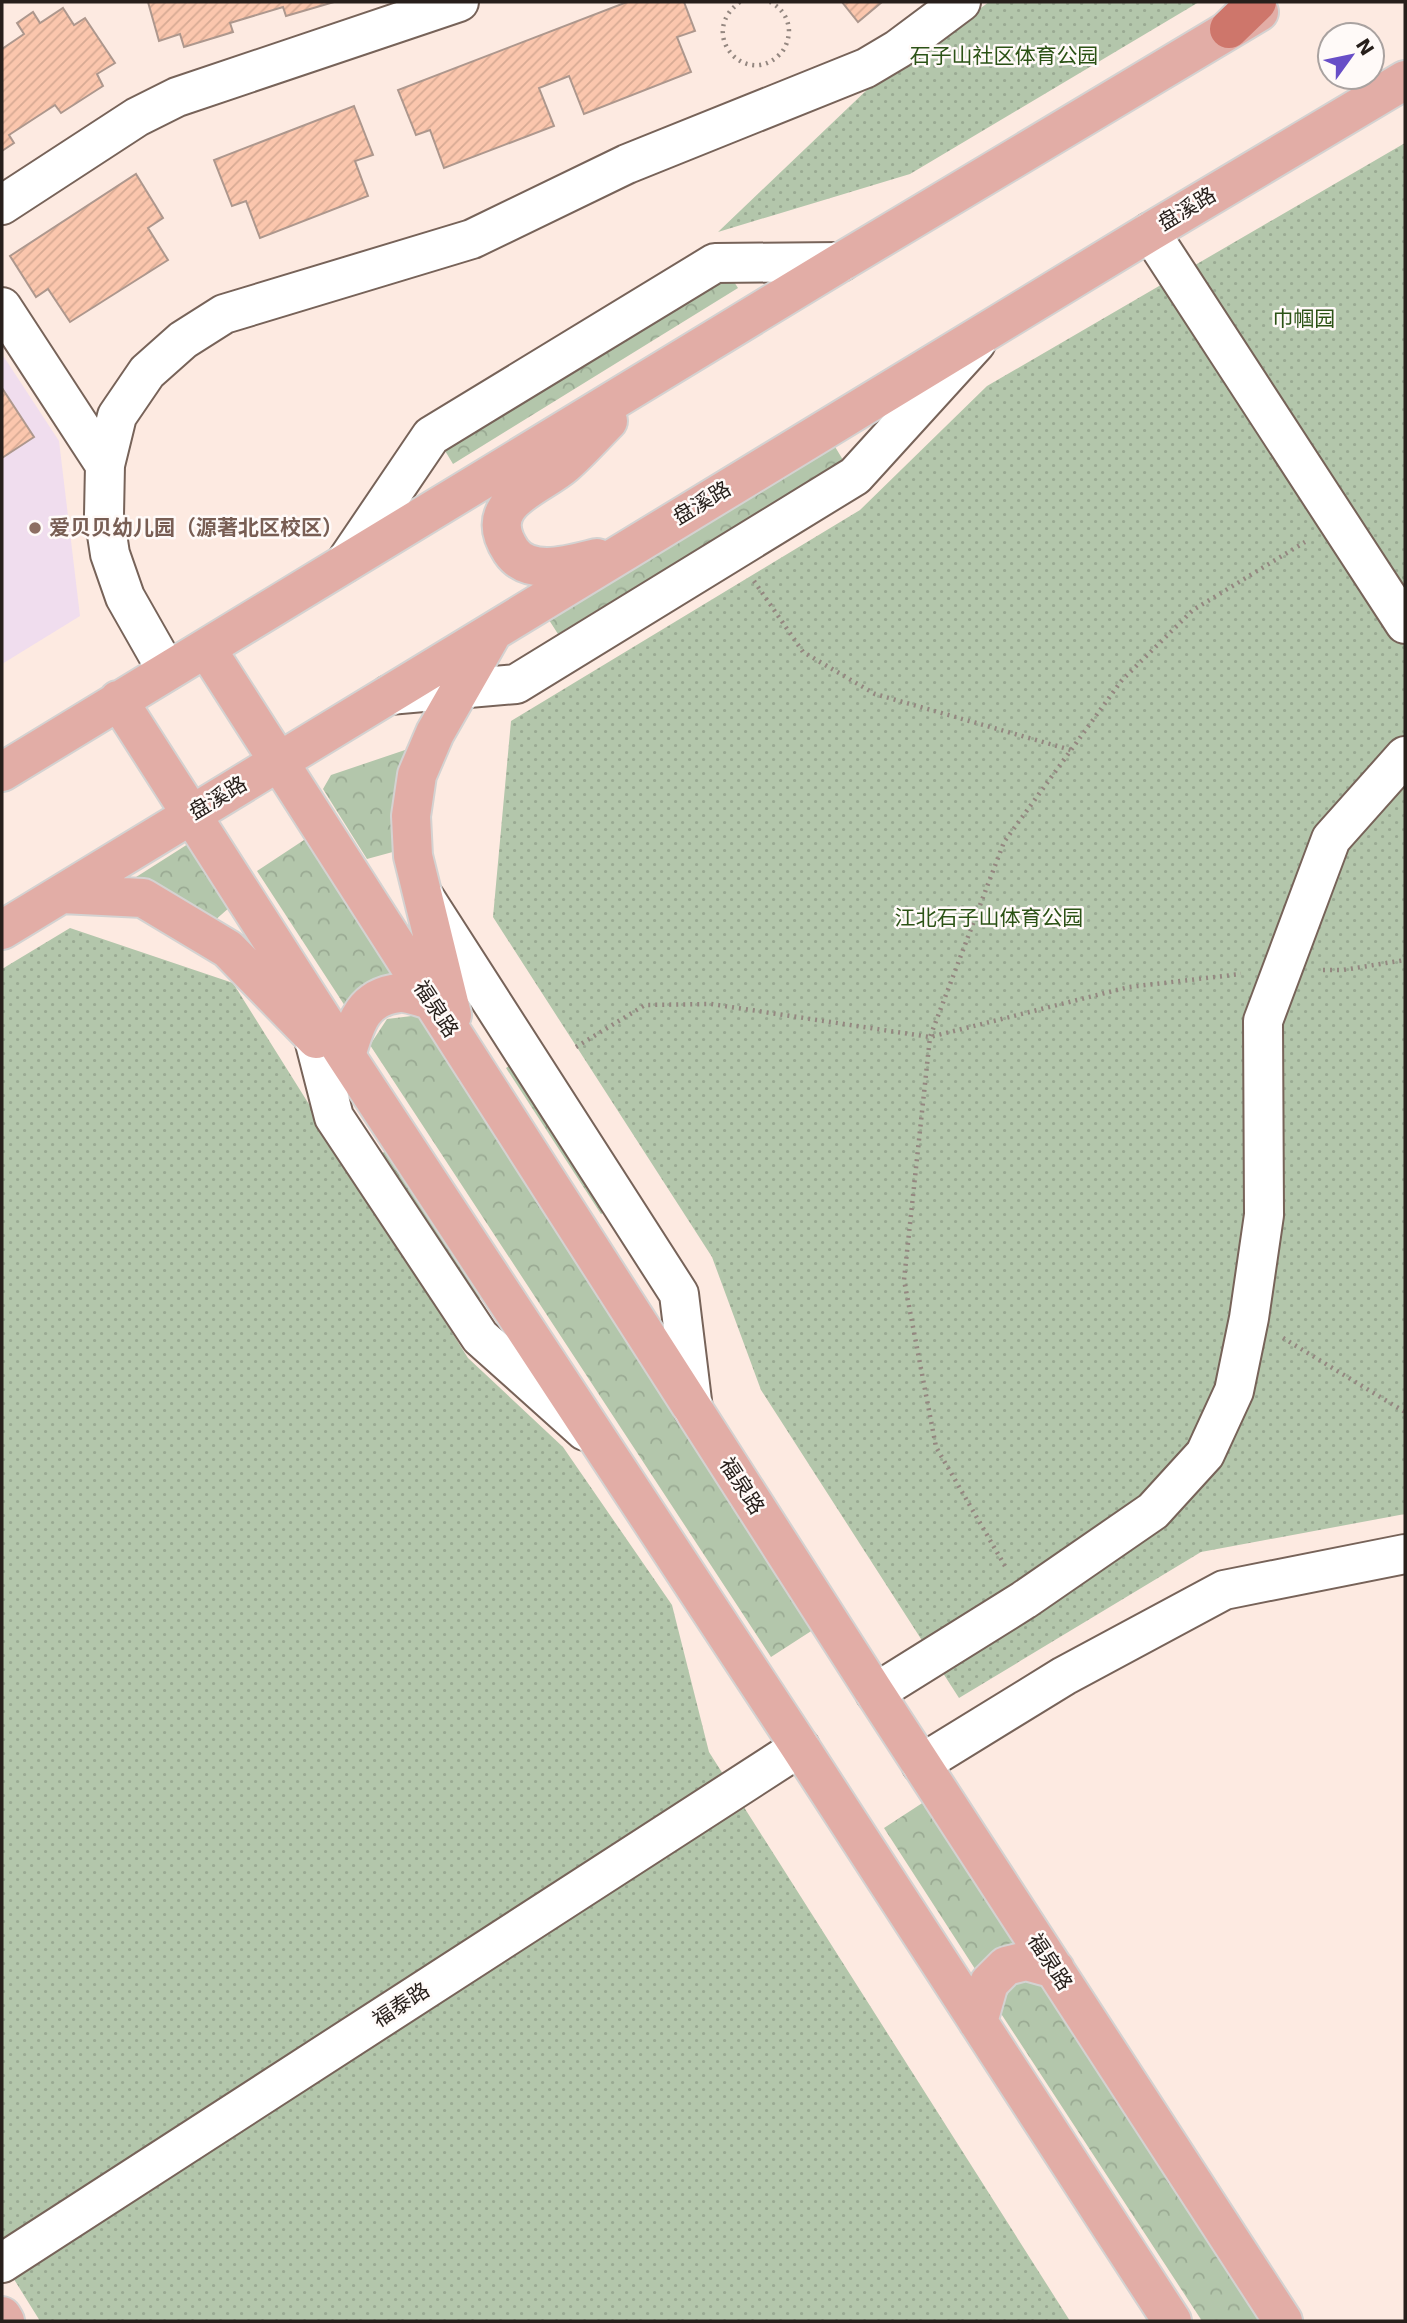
<svg xmlns="http://www.w3.org/2000/svg" width="1407" height="2323" viewBox="0 0 1407 2323" font-family="'DejaVu Sans','Noto Sans SC',sans-serif">
<style>
.education{fill:#f0ddee}
.green{fill:url(#green-dots)}
.forest{fill:url(#forest-crowns)}
.building{fill:url(#building-hatch);stroke:#ad978d;stroke-width:2}
.lines{fill:none;stroke-linecap:round;stroke-linejoin:round}
.minor-casing{stroke:#776359;stroke-width:42}
.major-casing{stroke:#d4d2d1;stroke-width:42}
.highway-casing{stroke:#d4d2d1;stroke-width:42}
.path{stroke:#948780;stroke-width:4.5;stroke-dasharray:2 5;stroke-linecap:butt}
.minor{stroke:#fff;stroke-width:38}
.major{stroke:#e2ada6;stroke-width:38}
.highway{stroke:#ce766b;stroke-width:38}
.education-dot{fill:#8d6e63;stroke:#fffaf8;stroke-width:2.5}
.labels{text-anchor:middle;stroke-width:5;stroke-linejoin:round;paint-order:stroke}
.park-label{font-size:21px;fill:#2b5215;stroke:#fffaf8}
.street-label{font-size:21px;fill:#271f1b;stroke:#fffaf8}
.education-label{font-size:21px;font-weight:bold;fill:#785e54;stroke:#fffaf8;text-anchor:start}
</style>
<defs>
<pattern id="green-dots" width="8" height="8" patternUnits="userSpaceOnUse" patternTransform="scale(1.75)"><rect width="8" height="8" fill="#b3c6ab"/><path d="M2 2h.1M6 6h.1" fill="none" stroke="#9aaa93" stroke-width="1.8" stroke-linecap="round"/></pattern>
<pattern id="forest-crowns" width="20" height="18" patternUnits="userSpaceOnUse" patternTransform="scale(1.75)"><rect width="20" height="18" fill="#b3c6ab"/><path d="M2 6a3 3 0 1 1 6 0M12 15a3 3 0 1 1 6 0" fill="none" stroke="#9aaa93"/></pattern>
<pattern id="building-hatch" width="6" height="6" patternUnits="userSpaceOnUse" patternTransform="scale(1.75)"><rect width="6" height="6" fill="#fbc6ad"/><path d="M-1 1l2-2M0 6l6-6M5 7l2-2" fill="none" stroke="#d7aa94"/></pattern>
</defs>
<rect width="100%" height="100%" fill="#fdeae1"/>
<!-- education -->
<path class="education" d="M 2,354 L 59,441 L 80,616 L 2,664 Z"/>
<!-- green -->
<path class="green" d="M 989,2 L 1199,2 L 910,174 L 718,232 L 872,85 L 911,59 Z
M 1405,143 L 1405,1514 L 1201,1552 L 959,1698 L 761,1390 L 712,1257 L 493,917 L 511,721 L 860,510 L 987,386 Z
M 70,928 L 233,983 L 468,1358 L 563,1447 L 672,1605 L 709,1752 L 1070,2321 L 40,2321 L 2,2260 L 2,969 Z"/>
<!-- forest -->
<path class="forest" d="M 729,274 L 738,288 L 453,464 L 444,449 Z
M 834,445 L 843,460 L 558,634 L 549,620 Z
M 408,749 L 400,850 L 367,859 L 323,789 L 331,775 Z
M 307,838 L 397,975 L 366,983 L 345,1006 L 257,871 Z
M 188,844 L 230,907 L 213,922 L 133,879 Z
M 420,1015 L 819,1626 L 771,1657 L 370,1045 L 387,1019 Z
M 518,1060 L 613,1207 L 601,1214 L 506,1068 Z
M 387,1150 L 482,1297 L 470,1304 L 375,1158 Z
M 930,1798 L 1023,1942 L 977,1972 L 884,1828 Z
M 1048,1980 L 1269,2321 L 1202,2321 L 998,2009 L 1016,1981 Z"/>
<!-- building -->
<path class="building" d="M 148,2 L 334,2 L 286,16 L 283,7 L 230,23 L 233,32 L 184,47 L 180,34 L 159,41 Z
M 627,2 L 684,2 L 695,31 L 677,37 L 691,72 L 584,114 L 569,76 L 539,88 L 554,126 L 444,168 L 430,130 L 416,135 L 398,90 Z
M 842,2 L 882,2 L 858,22 Z
M 63,8 L 74,25 L 85,18 L 115,63 L 97,74 L 103,86 L 61,113 L 55,105 L 9,135 L 14,143 L 2,151 L 2,49 L 24,34 L 17,23 L 33,12 L 40,23 Z
M 354,106 L 373,155 L 355,161 L 368,196 L 260,238 L 246,201 L 232,206 L 214,160 Z
M 136,174 L 163,218 L 148,228 L 168,260 L 70,322 L 48,289 L 36,297 L 10,256 Z
M 2,388 L 34,437 L 2,458 Z"/>
<g class="lines">
<!-- minor casing -->
<g class="minor-casing">
<path id="minor" d="M 2,205 L 137,117 L 177,97 L 459,2
M 1150,232 L 1405,624
M 2,307 L 105,465
M 345,563 L 431,436 L 715,263 L 841,262
M 167,671 L 125,597 L 110,554 L 104,515 L 105,465 L 117,416 L 147,372 L 183,340 L 224,314 L 472,239 L 627,164 L 866,68 L 898,49 L 961,2
M 389,695 L 516,684 L 855,476 L 976,343
M 425,898 L 679,1294 L 693,1409
M 306,1008 L 334,1117 L 480,1337 L 585,1431
M 875,1693 L 1024,1600 L 1153,1511 L 1205,1454 L 1234,1391 L 1249,1318 L 1264,1215 L 1263,1021 L 1331,839 L 1405,756
M 921,1764 L 1064,1676 L 1224,1590 L 1405,1554
M 2,2263 L 800,1747"/>
</g>
<!-- major casing -->
<g class="major-casing">
<path id="major" d="M 597,558 C 572,564 529,578 511,551 C 479,502 538,488 565,464 C 580,451 594,435 608,421
M 206,648 L 875,1693 L 1283,2321
M 118,700 L 346,1056 L 800,1747 L 1172,2321
M 2,772 L 841,262 L 1259,12
M 62,894 L 143,898 L 228,949 L 316,1039
M 2,930 L 1150,232 L 1405,80
M 452,1015 L 413,856 L 411,816 L 417,775 L 435,733 L 490,637
M 346,1056 C 355,1026 361,997 399,993 C 408,992 421,998 431,1000
M 978,2022 L 989,1983 L 1006,1966 L 1026,1961 L 1055,1969
M 2,2316 L 5,2321"/>
</g>
<!-- highway casing -->
<g class="highway-casing">
<path id="highway" d="M 1229,29 L 1257,2"/>
</g>
<!-- path -->
<path class="path" d="M 740,2 C 697,33 744,87 778,56 C 785,50 788,42 789,32 C 789,19 782,8 770,2
M 754,581 L 803,652 L 875,694 L 1071,750
M 1323,970 L 1343,970 L 1405,960
M 576,1047 L 645,1005 L 711,1004 L 930,1037 L 1129,987 L 1241,974
M 1283,1338 L 1405,1412
M 1005,1566 L 936,1447 L 904,1280 L 930,1037 L 1004,842 L 1122,680 L 1193,610 L 1305,542"/>
<!-- minor -->
<use href="#minor" class="minor"/>
<!-- major -->
<use href="#major" class="major"/>
<!-- highway -->
<use href="#highway" class="highway"/>
</g>
<!-- markers -->
<circle class="education-dot" cx="35" cy="528" r="7"/>
<g class="labels">
<!-- park labels -->
<g class="park-label">
<text x="1004" y="63">石子山社区体育公园</text>
<text x="1304" y="326">巾帼园</text>
<text x="989" y="925">江北石子山体育公园</text>
</g>
<!-- street labels -->
<g class="street-label">
<text transform="translate(1187 209) rotate(-31)" y="7">盘溪路</text>
<text transform="translate(702 503) rotate(-31)" y="7">盘溪路</text>
<text transform="translate(218 798) rotate(-31)" y="7">盘溪路</text>
<text transform="translate(436 1009) rotate(57)" y="7">福泉路</text>
<text transform="translate(742 1486) rotate(57)" y="7">福泉路</text>
<text transform="translate(1050 1962) rotate(57)" y="7">福泉路</text>
<text transform="translate(401 2005) rotate(-33)" y="7">福泰路</text>
</g>
<!-- education labels -->
<g class="education-label">
<text x="49" y="535">爱贝贝幼儿园（源著北区校区）</text>
</g>
</g>
<!-- border -->
<rect width="1407" height="2323" fill="none" stroke="#271f1b" stroke-width="7"/>
<!-- north arrow -->
<g transform="translate(1351 56) rotate(57)"><circle r="33" fill="#fffaf8" stroke="#a9a2a0" stroke-width="2"/>
<path d="M0-5L12 26L0 18L-12 26Z" fill="#684ec7"/>
<text y="-10" font-size="19" font-weight="bold" text-anchor="middle" fill="#271f1b">N</text>
</g>
</svg>
